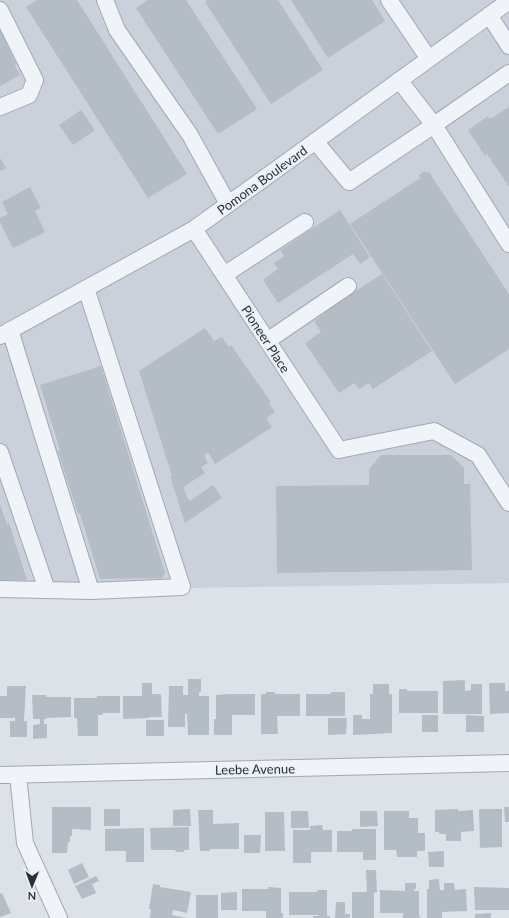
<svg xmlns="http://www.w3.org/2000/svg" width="509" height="918" viewBox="0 0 509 918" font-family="Lato,sans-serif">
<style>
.built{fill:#cbd1db}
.building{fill:#b4bcc6}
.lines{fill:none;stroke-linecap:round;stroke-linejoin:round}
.minor-casing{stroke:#a2a9b3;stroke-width:18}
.minor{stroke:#f0f3f7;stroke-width:16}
.labels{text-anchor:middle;stroke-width:3.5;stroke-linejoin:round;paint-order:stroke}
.street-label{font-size:13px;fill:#253141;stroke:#edf1f6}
</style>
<rect width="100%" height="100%" fill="#dde2e9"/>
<!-- built -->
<path class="built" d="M 0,0 L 509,0 L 509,583 L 0,591 Z"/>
<!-- building -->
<path class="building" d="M 37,0 L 77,0 L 187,174 L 148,198 L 26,7 Z
M 148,0 L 186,0 L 257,109 L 218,134 L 136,8 Z
M 207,0 L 278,0 L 323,70 L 271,104 L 205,2 Z
M 291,0 L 372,0 L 385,21 L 328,58 Z
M 0,26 L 10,43 L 7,45 L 16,63 L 15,66 L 20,75 L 0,86 Z
M 509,107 L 509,187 L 487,154 L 485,156 L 468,130 L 488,116 L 490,119 Z
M 81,110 L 95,130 L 73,145 L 59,125 Z
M 0,158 L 6,168 L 0,171 Z
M 425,171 L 426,173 L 429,172 L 509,294 L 509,349 L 455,384 L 350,224 L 420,178 L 419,175 Z
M 30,187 L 41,208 L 35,211 L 45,232 L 13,248 L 0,222 L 0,218 L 8,214 L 2,202 Z
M 340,210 L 370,257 L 360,264 L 353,254 L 278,303 L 263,280 L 278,269 L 274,263 L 284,256 L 280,250 Z
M 382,274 L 432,351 L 373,389 L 369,383 L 359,389 L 354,383 L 339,393 L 305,343 L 321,332 L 314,321 L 325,313 L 325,311 Z
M 205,328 L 214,341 L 222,337 L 229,347 L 231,345 L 271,402 L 269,403 L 275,412 L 266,418 L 272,427 L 215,464 L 208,452 L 204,455 L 208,463 L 201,467 L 205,473 L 183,487 L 187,497 L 190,501 L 213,485 L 222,498 L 185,523 L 170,476 L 172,476 L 139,371 Z
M 101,366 L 165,573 L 162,578 L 100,579 L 80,514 L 78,514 L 58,451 L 60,450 L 40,385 Z
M 381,455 L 451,455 L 464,468 L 464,484 L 470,484 L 472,570 L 277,573 L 276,486 L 369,485 L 369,469 Z
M 0,504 L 7,524 L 9,523 L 27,580 L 0,580 Z
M 188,679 L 201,679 L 201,692 L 199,692 L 199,696 L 209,696 L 209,735 L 188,735 L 187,714 L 185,714 L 185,727 L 168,727 L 169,686 L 183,686 L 183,695 L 188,695 Z
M 465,680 L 465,691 L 471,690 L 471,684 L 482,684 L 482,714 L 443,714 L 443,681 Z
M 142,683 L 152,683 L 152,694 L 161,694 L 162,717 L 149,717 L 149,718 L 123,719 L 123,696 L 142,696 Z
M 489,683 L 505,683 L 505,691 L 509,691 L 509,713 L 490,714 Z
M 373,684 L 389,684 L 389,694 L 392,694 L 392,733 L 353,735 L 353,715 L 362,715 L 362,719 L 370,719 L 370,694 L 373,694 Z
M 7,686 L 26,686 L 24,721 L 27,721 L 27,737 L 10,737 L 10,721 L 15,721 L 15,717 L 13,717 L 14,718 L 0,718 L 0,696 L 7,696 Z
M 399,689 L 407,689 L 407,691 L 438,691 L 438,713 L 399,713 Z
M 266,692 L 275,692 L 275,694 L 300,694 L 300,716 L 277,716 L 278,734 L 261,734 L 261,694 L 266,694 Z
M 331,692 L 345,692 L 345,716 L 306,716 L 306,694 L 331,694 Z
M 229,694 L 255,694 L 255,715 L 232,715 L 232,735 L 214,735 L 214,719 L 216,719 L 216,695 Z
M 32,695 L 46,695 L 46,697 L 71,697 L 71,717 L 46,718 L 46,719 L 44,719 L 44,724 L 47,724 L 47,738 L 33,739 L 33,725 L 40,724 L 40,719 L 33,719 Z
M 97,696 L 120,696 L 120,713 L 103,713 L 103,715 L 98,715 L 98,736 L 78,736 L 77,718 L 74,718 L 74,698 L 97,698 Z
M 422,715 L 438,715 L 438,732 L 422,732 Z
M 466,715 L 484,716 L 484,732 L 466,732 Z
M 328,718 L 347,718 L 346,734 L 328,735 Z
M 146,720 L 164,720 L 164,736 L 146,736 Z
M 52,807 L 91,807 L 91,830 L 72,829 L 72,836 L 70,836 L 70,842 L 68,842 L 67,853 L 52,853 Z
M 504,807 L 509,807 L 509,822 L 505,822 Z
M 104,809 L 120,809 L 120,826 L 104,826 Z
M 190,809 L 191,826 L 173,826 L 173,810 Z
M 458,809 L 458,811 L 473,810 L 474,831 L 461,832 L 461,841 L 446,841 L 446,834 L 439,834 L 439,832 L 435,832 L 435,810 Z
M 479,809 L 502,809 L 502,847 L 480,848 Z
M 198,810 L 213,810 L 213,824 L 239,823 L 239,849 L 210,849 L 210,851 L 200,851 Z
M 291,811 L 308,811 L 309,828 L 291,828 Z
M 360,811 L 377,811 L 378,826 L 360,827 Z
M 384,811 L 409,811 L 409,818 L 418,818 L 418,833 L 425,833 L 425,851 L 417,851 L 417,857 L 397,857 L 396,850 L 384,850 Z
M 265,812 L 284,812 L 285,851 L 265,851 Z
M 322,825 L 323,830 L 332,830 L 332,852 L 311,852 L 311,863 L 293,863 L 293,830 L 310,830 L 310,826 Z
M 189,827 L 189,850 L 184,850 L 184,852 L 176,852 L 175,850 L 151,850 L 150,828 Z
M 144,828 L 144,862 L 126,862 L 126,851 L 105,851 L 105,829 Z
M 352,829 L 376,829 L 376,860 L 363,860 L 363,852 L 337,852 L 337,831 L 352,831 Z
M 244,835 L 261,835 L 260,853 L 244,853 Z
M 444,851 L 444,867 L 429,867 L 428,852 Z
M 82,863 L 89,877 L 74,884 L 68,870 Z
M 366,870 L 376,870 L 377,892 L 374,893 L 374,918 L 352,918 L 352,892 L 367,892 Z
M 96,876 L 99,881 L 92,884 L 96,893 L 82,899 L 75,886 Z
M 439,879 L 440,890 L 444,890 L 444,883 L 454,883 L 455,890 L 466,889 L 467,911 L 442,912 L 442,918 L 427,918 L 427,889 L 429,889 L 429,880 Z
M 405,883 L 416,883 L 416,889 L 414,889 L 414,891 L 419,891 L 419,915 L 420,915 L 420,918 L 403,918 L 403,913 L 380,913 L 380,890 L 405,891 Z
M 153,884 L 160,885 L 160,887 L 191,892 L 187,913 L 173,910 L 172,915 L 186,918 L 150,918 L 151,909 L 149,909 Z
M 268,887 L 281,888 L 281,913 L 283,913 L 283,918 L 266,918 L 266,911 L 242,911 L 242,889 L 268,889 Z
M 474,887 L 509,888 L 509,910 L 475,910 Z
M 317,890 L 327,890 L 327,916 L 330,916 L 330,918 L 313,918 L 313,916 L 319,916 L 319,915 L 289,915 L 289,892 L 317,892 Z
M 237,892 L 237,910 L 221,910 L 221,893 Z
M 2,893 L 11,913 L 0,917 L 0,894 Z
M 196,895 L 218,895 L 218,918 L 196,918 Z
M 336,902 L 345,902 L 345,914 L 350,914 L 350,918 L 335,918 Z
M 491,913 L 491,918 L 475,918 L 475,914 Z"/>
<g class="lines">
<!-- minor casing -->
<g class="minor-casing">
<path id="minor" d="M 105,0 L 117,30 L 190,135 L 228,204
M 389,0 L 429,59
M 0,10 L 35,80 L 29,95 L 0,107
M 489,15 L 509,46
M 509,73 L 434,125 L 509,244
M 315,141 L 349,182 L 434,125 L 399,80
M 194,229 L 339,450 L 434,431 L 478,455 L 509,503
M 224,275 L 305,222
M 10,330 L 91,591 L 182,587 L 86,288
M 0,336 L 194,229 L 509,1
M 267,341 L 348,286
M 0,452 L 47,590
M 0,589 L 91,591
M 0,775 L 509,763
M 18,775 L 25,843 L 59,918"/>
</g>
<!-- minor -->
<use href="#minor" class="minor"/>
</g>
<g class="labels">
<!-- street labels -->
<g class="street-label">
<text transform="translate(262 180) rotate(-36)" y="5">Pomona Boulevard</text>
<text transform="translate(266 339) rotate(57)" y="5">Pioneer Place</text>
<text transform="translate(255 769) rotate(-1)" y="5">Leebe Avenue</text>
</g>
</g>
<!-- north arrow -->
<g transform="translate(32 886) rotate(181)" stroke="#edf1f6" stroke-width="3" paint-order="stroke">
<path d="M0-3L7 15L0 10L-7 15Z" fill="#253141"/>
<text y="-6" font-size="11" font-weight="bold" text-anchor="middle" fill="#253141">N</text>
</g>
</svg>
